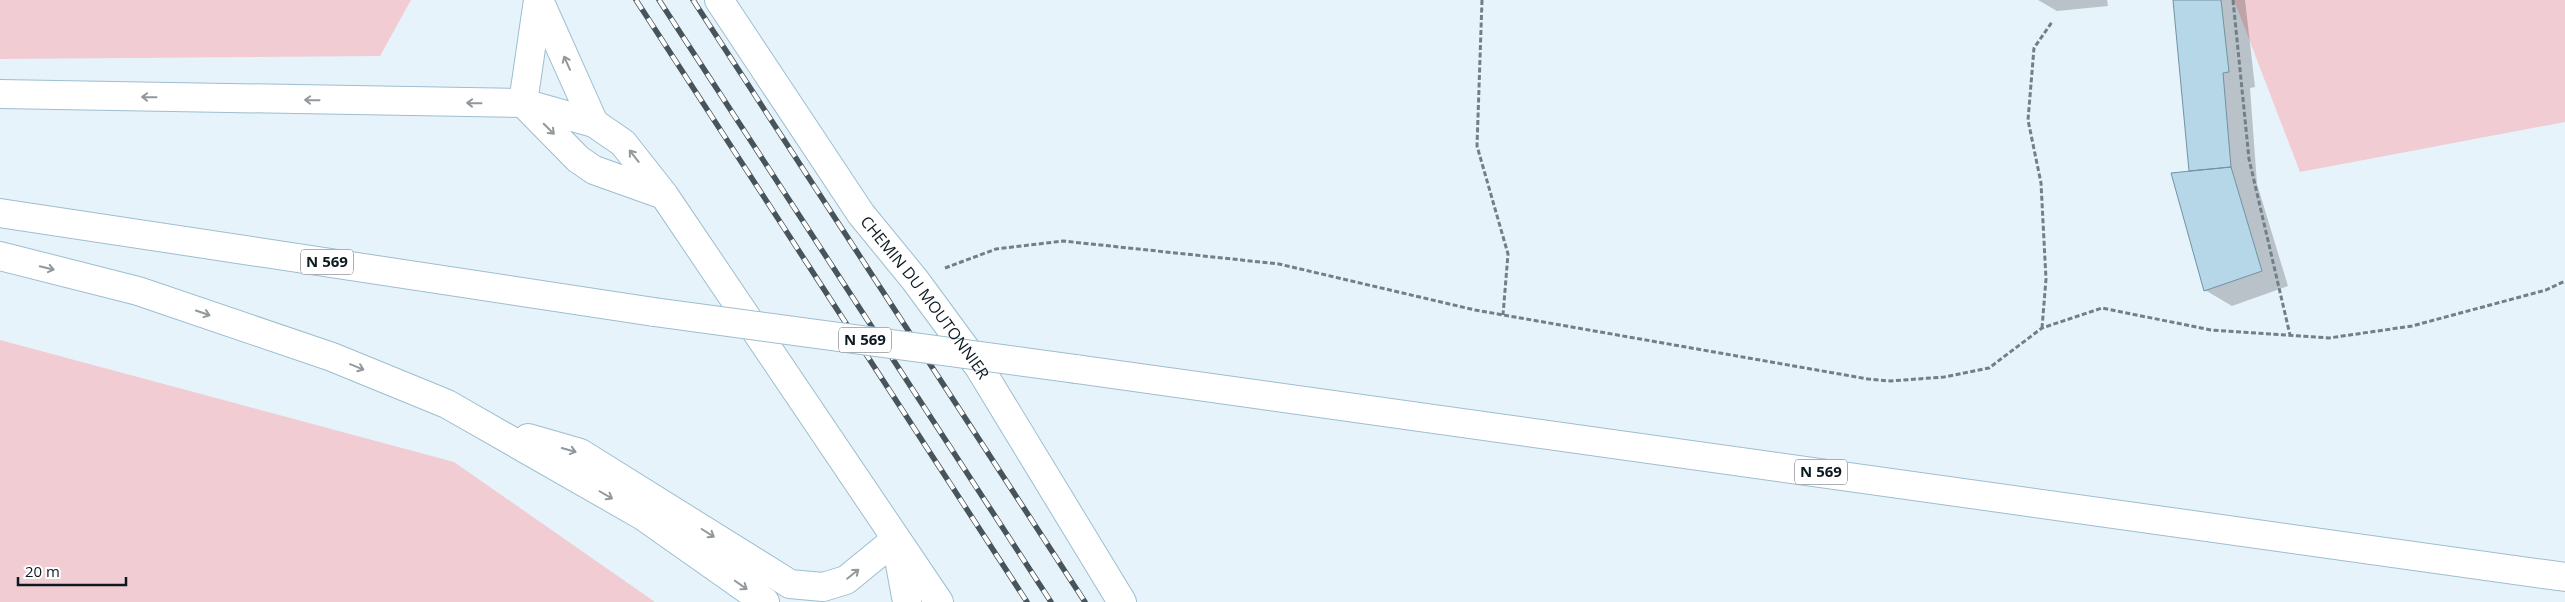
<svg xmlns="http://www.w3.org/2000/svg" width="2565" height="602" viewBox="0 0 2565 602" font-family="'Open Sans',sans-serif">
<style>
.green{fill:#f1ccd3}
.shadow{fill:#0003}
.building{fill:#b5d7e8;stroke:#7292a3}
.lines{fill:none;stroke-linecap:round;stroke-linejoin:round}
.minor-casing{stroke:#9dbecf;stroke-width:30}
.major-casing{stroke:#9dbecf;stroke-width:30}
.path{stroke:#737f87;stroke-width:3;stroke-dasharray:5 2.5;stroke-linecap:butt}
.minor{stroke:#fff;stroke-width:28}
.major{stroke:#fff;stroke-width:28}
.rail-casing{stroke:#47545b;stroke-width:5.5}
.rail{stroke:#fff;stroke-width:4;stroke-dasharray:11;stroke-linecap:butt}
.major-bridge-casing{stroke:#9dbecf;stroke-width:30;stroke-linecap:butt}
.major-bridge{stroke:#fff;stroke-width:28}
.oneway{stroke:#92989b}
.labels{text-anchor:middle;stroke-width:5;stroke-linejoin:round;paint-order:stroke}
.shield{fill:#fff;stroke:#565e63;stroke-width:1}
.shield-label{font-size:15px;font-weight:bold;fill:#0d1920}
.street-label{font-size:16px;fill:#0d1920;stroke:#fff}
</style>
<rect width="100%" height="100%" fill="#e6f3fb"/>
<!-- green -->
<path class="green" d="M 0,0 L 411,0 L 380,56 L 0,59 Z
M 2234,0 L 2565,0 L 2565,122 L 2300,172 Z
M 0,340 L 454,462 L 655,602 L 0,602 Z"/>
<!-- shadow -->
<path class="shadow" d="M 2038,0 L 2107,0 L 2108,6 L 2057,11 Z
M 2174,0 L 2245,0 L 2255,87 L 2250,88 L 2257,184 L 2288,286 L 2232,306 L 2205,290 L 2190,173 Z"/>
<!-- building -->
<path class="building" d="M 2173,0 L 2221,0 L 2229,72 L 2223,73 L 2231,167 L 2189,171 Z
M 2231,167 L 2262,271 L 2204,291 L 2171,173 Z"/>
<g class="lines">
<!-- minor casing -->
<g class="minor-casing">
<g id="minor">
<path d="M 539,0 L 594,123"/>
<path id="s1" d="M 719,0 L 861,214 L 915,280 L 979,367 L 1122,602"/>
<path d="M 523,103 L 538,0"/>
</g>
</g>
<!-- major casing -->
<g class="major-casing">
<path id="major" d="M 0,94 L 523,103
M 664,195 L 594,170 L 578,159 L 523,103 L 594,123 L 623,143 L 664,195 L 939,602
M 0,213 L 654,312
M 0,256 L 138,291 L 332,357 L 447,404 L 643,516 L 765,602
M 1076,369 L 2565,577
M 528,438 L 580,453 L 790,584 L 823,587 L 846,580 L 895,540
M 897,548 L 907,602"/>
</g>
<!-- path -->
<path class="path" d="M 1482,0 L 1477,146 L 1508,254 L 1503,315
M 2233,0 L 2249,159 L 2290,335
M 945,268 L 996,249 L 1063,241 L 1279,264 L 1475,310 L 1868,379 L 1890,381 L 1944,377 L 1989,368 L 2042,328 L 2102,308 L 2211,330 L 2329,338 L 2412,326 L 2546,290 L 2565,281
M 2042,328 L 2046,279 L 2041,183 L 2028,120 L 2034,48 L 2052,22"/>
<!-- minor -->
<use href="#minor" class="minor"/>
<!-- major -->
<use href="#major" class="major"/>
<!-- rail casing -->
<g class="rail-casing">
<path id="rail" d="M 636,0 L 1027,602
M 659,0 L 1051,602
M 693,0 L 1085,602"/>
</g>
<!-- rail -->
<use href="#rail" class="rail"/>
<!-- major-bridge casing -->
<g class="major-bridge-casing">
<path id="major-bridge" d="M 654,312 L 1076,369"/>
</g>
<!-- major-bridge -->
<use href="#major-bridge" class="major-bridge"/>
</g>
<!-- one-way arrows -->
<defs><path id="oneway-shaft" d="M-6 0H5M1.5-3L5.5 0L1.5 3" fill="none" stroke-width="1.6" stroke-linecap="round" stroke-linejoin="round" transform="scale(1.25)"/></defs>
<g class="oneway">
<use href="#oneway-shaft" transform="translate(567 63) rotate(-114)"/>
<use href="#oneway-shaft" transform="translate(149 97) rotate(-179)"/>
<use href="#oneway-shaft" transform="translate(312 100) rotate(-179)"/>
<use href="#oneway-shaft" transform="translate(474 103) rotate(-179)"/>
<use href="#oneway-shaft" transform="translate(549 129) rotate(45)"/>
<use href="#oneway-shaft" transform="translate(634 156) rotate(-128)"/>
<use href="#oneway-shaft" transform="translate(47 268) rotate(14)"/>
<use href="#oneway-shaft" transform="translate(203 313) rotate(19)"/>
<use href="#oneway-shaft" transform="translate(357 367) rotate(22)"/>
<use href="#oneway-shaft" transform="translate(569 450) rotate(16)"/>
<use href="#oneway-shaft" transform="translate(606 495) rotate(30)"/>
<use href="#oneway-shaft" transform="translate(708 533) rotate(32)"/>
<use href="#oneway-shaft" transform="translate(853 574) rotate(-39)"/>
<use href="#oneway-shaft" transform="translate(741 585) rotate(35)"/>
</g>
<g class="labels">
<!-- shield labels -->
<g class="shield">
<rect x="301" y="249.5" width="52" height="25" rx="4"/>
<rect x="839" y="327.5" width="52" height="25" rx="4"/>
<rect x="1795" y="459.5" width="52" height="25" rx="4"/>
</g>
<g class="shield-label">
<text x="327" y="267">N 569</text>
<text x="865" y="345">N 569</text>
<text x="1821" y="477">N 569</text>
</g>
<!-- street labels -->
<g class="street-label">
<text dy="6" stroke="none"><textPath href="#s1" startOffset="362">CHEMIN DU MOUTONNIER</textPath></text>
</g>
</g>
<!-- scale -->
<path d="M18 577v8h108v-8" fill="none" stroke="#0d1920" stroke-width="2.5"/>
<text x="25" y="577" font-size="15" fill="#0d1920" stroke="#ffffff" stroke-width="4" paint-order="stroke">20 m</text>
</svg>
